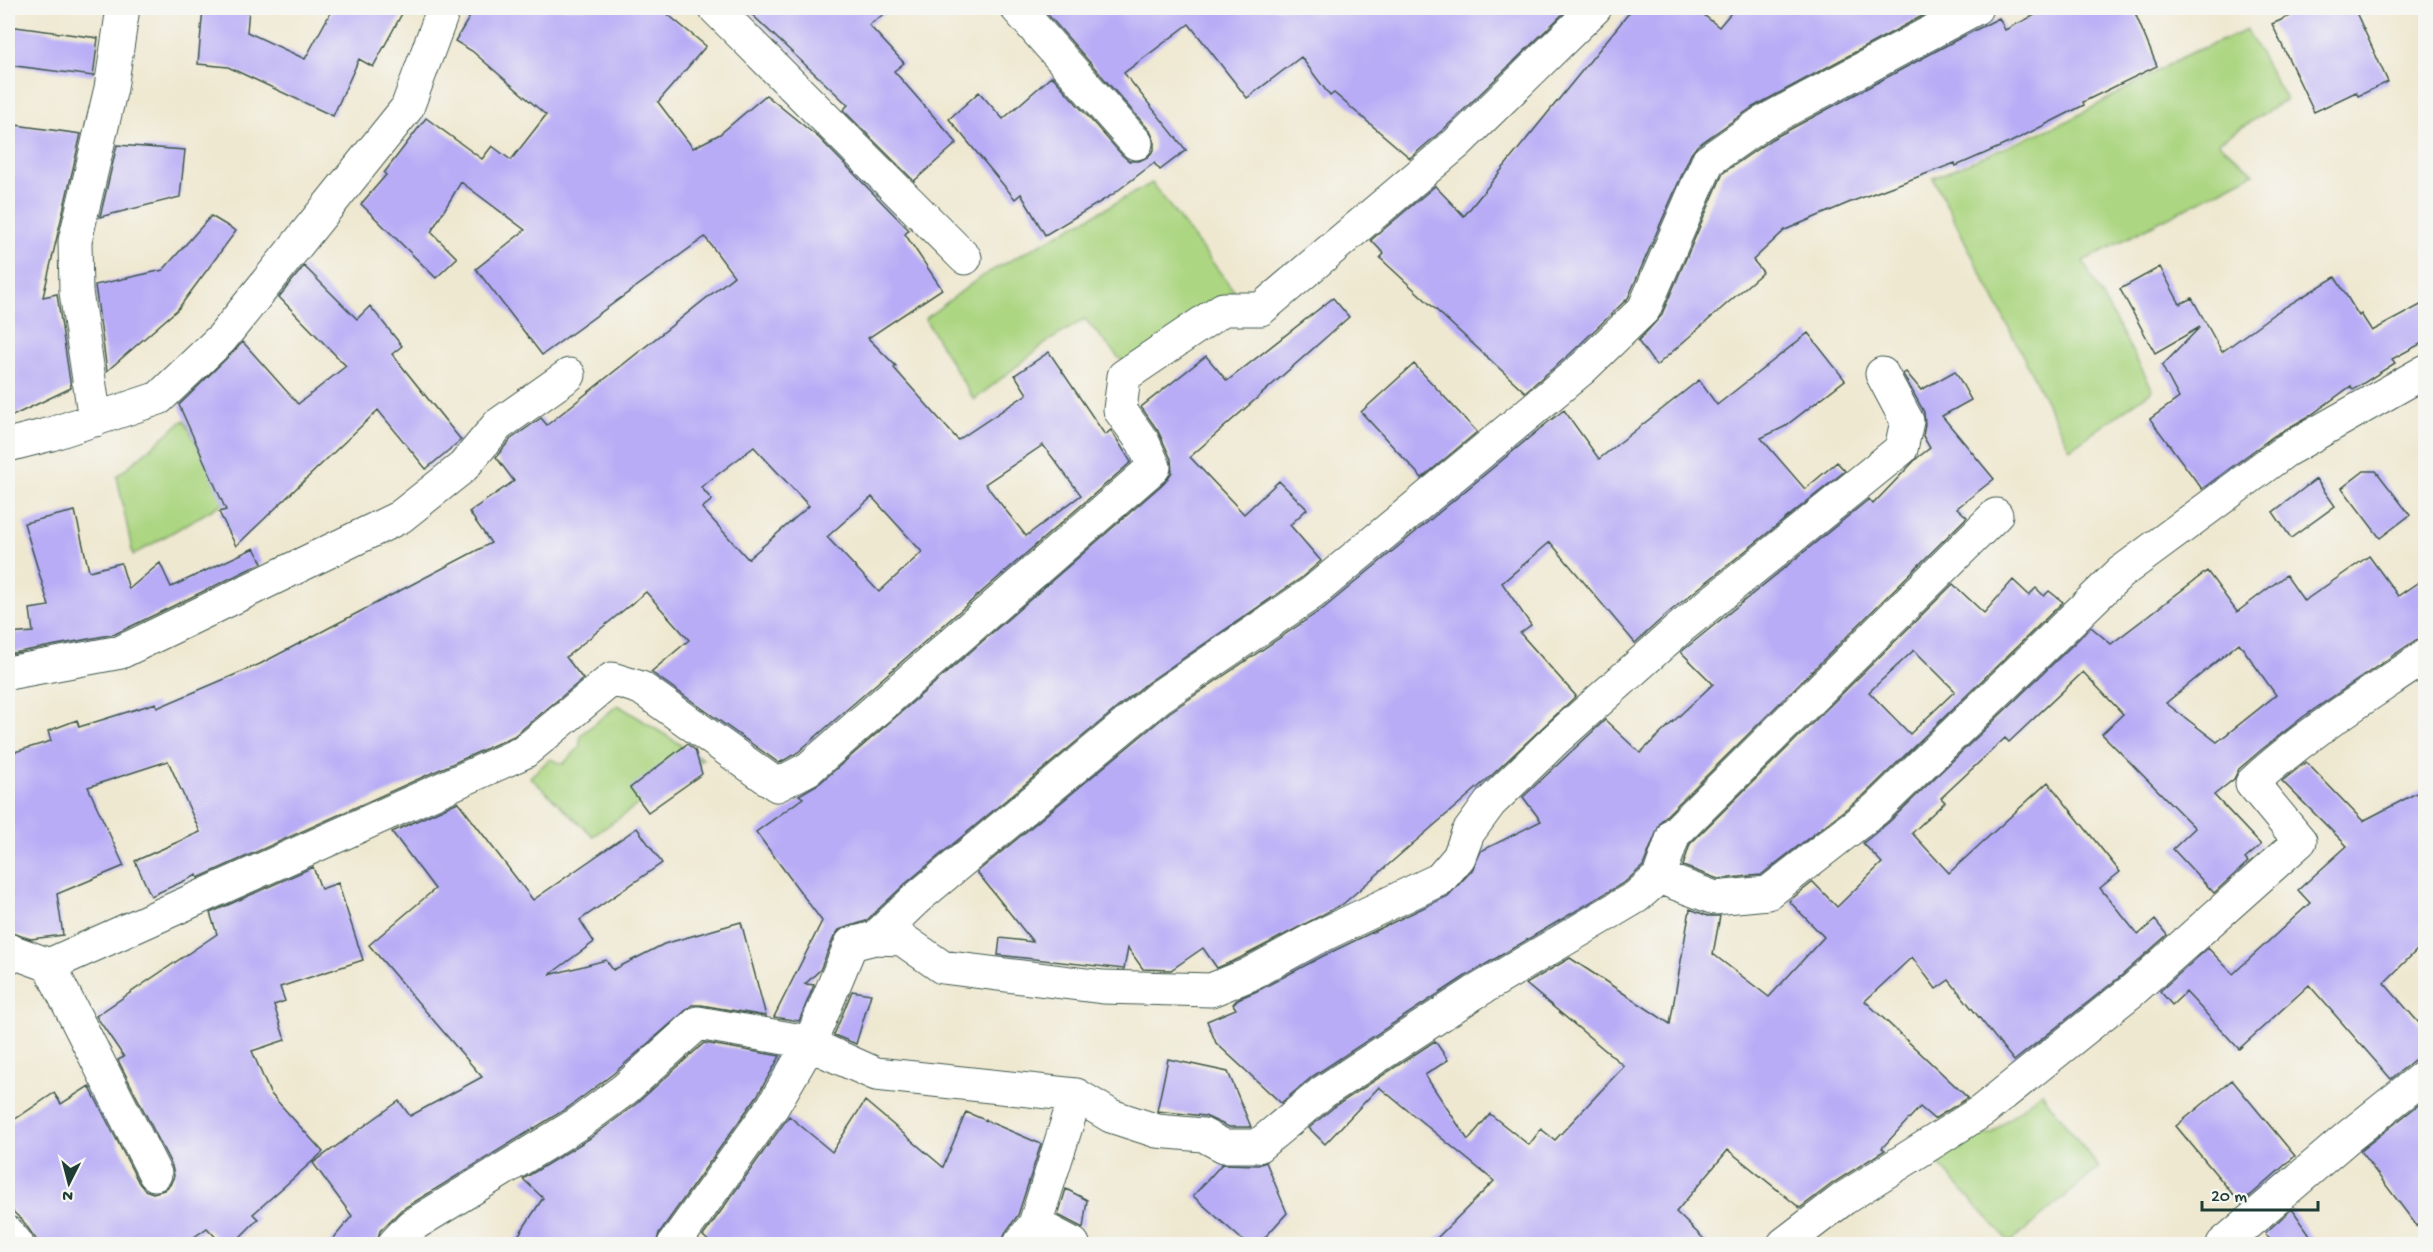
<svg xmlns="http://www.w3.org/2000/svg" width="2433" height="1252" viewBox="0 0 2433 1252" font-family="'Gochi Hand',sans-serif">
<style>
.green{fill:#acd681;stroke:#668a5a;stroke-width:1.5}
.building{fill:#b8acf6;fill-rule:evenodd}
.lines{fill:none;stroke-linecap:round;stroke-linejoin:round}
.minor-casing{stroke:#3e574b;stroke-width:35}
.minor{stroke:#fff;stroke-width:33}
</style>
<rect width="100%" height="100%" fill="#f6f6f2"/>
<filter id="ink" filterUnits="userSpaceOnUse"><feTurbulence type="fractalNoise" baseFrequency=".0167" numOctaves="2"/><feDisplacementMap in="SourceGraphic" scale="12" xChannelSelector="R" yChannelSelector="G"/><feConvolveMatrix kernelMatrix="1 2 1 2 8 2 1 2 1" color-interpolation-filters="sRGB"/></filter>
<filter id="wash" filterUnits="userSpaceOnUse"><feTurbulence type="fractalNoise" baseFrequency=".008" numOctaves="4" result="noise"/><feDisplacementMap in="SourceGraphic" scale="24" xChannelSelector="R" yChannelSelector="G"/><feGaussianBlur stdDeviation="1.35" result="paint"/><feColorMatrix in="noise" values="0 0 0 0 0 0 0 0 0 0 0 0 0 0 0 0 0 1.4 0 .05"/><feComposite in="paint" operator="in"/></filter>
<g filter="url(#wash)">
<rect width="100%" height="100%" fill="#efe8d0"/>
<!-- green -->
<path class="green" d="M 2247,30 L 2286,100 L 2218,142 L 2254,173 L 2083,261 L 2153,390 L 2070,449 L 1933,178 L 2070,120 L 2188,54 Z
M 1152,183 L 1235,292 L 1128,364 L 1118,357 L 1085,319 L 1050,340 L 974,400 L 925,319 L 982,276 Z
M 184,420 L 227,501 L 133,555 L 117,476 Z
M 618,705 L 703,759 L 593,836 L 530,777 L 550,759 L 563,764 L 579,748 L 581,735 Z
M 2041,1092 L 2099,1168 L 2010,1243 L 1936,1161 L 1955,1142 L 1992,1133 Z"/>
<g id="blocks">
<!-- building -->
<path class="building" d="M 203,8 L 249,8 L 247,32 L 305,59 L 333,8 L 405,8 L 373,67 L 359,59 L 333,116 L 228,67 L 198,64 Z
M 475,8 L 660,8 L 706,46 L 658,102 L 693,148 L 720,134 L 766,95 L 819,138 L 909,230 L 905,234 L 942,289 L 868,338 L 896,366 L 894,368 L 958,440 L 1027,394 L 1015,375 L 1049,352 L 1105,435 L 1111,430 L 1131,462 L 797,753 L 779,763 L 651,672 L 689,640 L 646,592 L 566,657 L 583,679 L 514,736 L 198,878 L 197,875 L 151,896 L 135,861 L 200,832 L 168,761 L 88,787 L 124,866 L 57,894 L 63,935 L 31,939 L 8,932 L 8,754 L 51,741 L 48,731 L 77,720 L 79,727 L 156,703 L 157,708 L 260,664 L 491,543 L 469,512 L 514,481 L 496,457 L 511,439 L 541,418 L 547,425 L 734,276 L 705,237 L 542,355 L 476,269 L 525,230 L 461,182 L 431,232 L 457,258 L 436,278 L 361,204 L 386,175 L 384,173 L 426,118 L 482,159 L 492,146 L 511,160 L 546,115 L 472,51 L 455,41 ZM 1043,445 L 1081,495 L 1026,536 L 985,484 ZM 754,447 L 809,506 L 748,559 L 702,508 L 712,500 L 701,487 ZM 872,497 L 922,552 L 879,592 L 827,537 Z
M 745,8 L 892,8 L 869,25 L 904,63 L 894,71 L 957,143 L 914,181 L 843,110 L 848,105 Z
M 1042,8 L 1569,8 L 1444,129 L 1410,158 L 1334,93 L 1330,96 L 1301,57 L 1247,98 L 1189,24 L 1124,73 L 1186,150 L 1160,170 L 1154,163 L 1112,195 L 1045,235 L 1021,194 L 1015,199 L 949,119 L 979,92 L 1003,119 L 1052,76 L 1122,155 L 1129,161 L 1139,161 L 1148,157 L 1154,150 L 1154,140 L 1150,131 Z
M 1633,8 L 1695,8 L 1719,27 L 1735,8 L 1937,8 L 1753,107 L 1697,146 L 1691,154 L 1628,298 L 1570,354 L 1525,392 L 1380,258 L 1384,254 L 1371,240 L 1435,186 L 1464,216 Z
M 2049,8 L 2133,8 L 2157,66 L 2083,102 L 2084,105 L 2011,142 L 1956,166 L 1955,163 L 1853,201 L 1785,230 L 1753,260 L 1763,272 L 1656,366 L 1638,341 L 1661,316 L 1723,173 L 1772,139 L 1962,37 L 1999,18 L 2005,30 Z
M 2309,8 L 2354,8 L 2388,82 L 2358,96 L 2356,92 L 2314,112 L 2272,24 Z
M 8,26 L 98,38 L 93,76 L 8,65 Z
M 8,124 L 81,134 L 43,297 L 57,294 L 71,388 L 8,418 Z
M 117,145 L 185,150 L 180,197 L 100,217 Z
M 211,216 L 236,231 L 178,309 L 107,371 L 95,285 L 163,270 Z
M 304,266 L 357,319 L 370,306 L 402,346 L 392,354 L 461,440 L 426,469 L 378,410 L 236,546 L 219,512 L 226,510 L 179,405 L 243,342 L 298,404 L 346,366 L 279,297 Z
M 2160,267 L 2180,304 L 2192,298 L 2222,352 L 2275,313 L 2335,277 L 2359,316 L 2361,314 L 2372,331 L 2426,302 L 2426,341 L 2392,359 L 2395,363 L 2353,390 L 2351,386 L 2311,415 L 2274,436 L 2202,489 L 2150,419 L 2179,398 L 2162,366 L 2200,327 L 2155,353 L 2120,289 Z
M 1333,298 L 1349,317 L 1190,457 L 1244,514 L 1279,481 L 1307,509 L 1290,525 L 1321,561 L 1301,578 L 1147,683 L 905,884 L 866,921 L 839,930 L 834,937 L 820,970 L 805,984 L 814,985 L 799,1021 L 774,1017 L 822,921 L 756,832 L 803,798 L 799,795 L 820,783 L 1166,481 L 1172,472 L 1171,459 L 1158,431 L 1141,407 L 1206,356 L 1227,381 Z
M 1808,333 L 1845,380 L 1784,427 L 1761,438 L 1805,489 L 1837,462 L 1845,471 L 1668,613 L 1635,643 L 1550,542 L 1502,583 L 1531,625 L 1520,633 L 1576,696 L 1491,776 L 1343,904 L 1240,958 L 1217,968 L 1203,948 L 1171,970 L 1143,969 L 1128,948 L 1124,969 L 998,955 L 1000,938 L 1033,942 L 977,872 L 1170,712 L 1324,608 L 1542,427 L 1564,410 L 1599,459 L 1699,380 L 1717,405 Z
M 1414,364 L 1477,432 L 1422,478 L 1361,412 Z
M 1955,371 L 1971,400 L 1942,416 L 1994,479 L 1957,508 L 1967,517 L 1661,821 L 1643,866 L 1625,882 L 1464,977 L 1313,1076 L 1281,1103 L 1216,1043 L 1207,1021 L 1236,1009 L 1233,1004 L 1238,999 L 1257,991 L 1323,956 L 1448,896 L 1473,869 L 1481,851 L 1541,821 L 1523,797 L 1605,720 L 1640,753 L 1713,684 L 1681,652 L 1869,499 L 1873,504 L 1917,458 L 1930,448 L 1923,436 L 1925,425 L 1924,412 L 1903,374 L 1906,372 L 1921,390 Z
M 2364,471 L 2376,471 L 2410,515 L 2380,538 L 2342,488 Z
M 2316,479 L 2335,506 L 2291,538 L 2273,512 Z
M 75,511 L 89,571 L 121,563 L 129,589 L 160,563 L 171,587 L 254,548 L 262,563 L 115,634 L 8,654 L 8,634 L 33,632 L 30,609 L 49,606 L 24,523 Z
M 2369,556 L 2398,596 L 2426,577 L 2426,637 L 2416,640 L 2303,717 L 2260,751 L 2239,769 L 2234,779 L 2214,795 L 2261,845 L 2245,859 L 2248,862 L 2214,893 L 2173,849 L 2195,828 L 2102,734 L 2123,714 L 2083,672 L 2009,742 L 2005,738 L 1941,798 L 1945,802 L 1912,833 L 1949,873 L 2048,782 L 2120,872 L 2100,888 L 2138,935 L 2155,920 L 2167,935 L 2121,976 L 2014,1061 L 1949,980 L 1936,989 L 1912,957 L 1865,1001 L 1968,1098 L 1934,1119 L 1920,1107 L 1882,1148 L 1885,1150 L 1833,1183 L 1800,1208 L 1728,1150 L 1676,1212 L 1710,1245 L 1430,1245 L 1494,1181 L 1379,1087 L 1325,1144 L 1309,1128 L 1334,1107 L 1435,1041 L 1448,1060 L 1425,1075 L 1468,1140 L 1490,1114 L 1529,1145 L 1541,1129 L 1555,1140 L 1624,1066 L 1526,984 L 1570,958 L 1670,1024 L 1690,909 L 1708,916 L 1720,916 L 1713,954 L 1769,997 L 1824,937 L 1789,901 L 1813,882 L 1837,907 L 1882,863 L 1863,843 L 1889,822 L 2091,627 L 2111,644 L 2207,571 L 2237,612 L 2286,575 L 2304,601 ZM 2239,643 L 2276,695 L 2217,742 L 2166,703 Z
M 2013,580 L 2029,595 L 2036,588 L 2044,596 L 2049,591 L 2063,602 L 1864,795 L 1761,875 L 1718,879 L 1683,866 L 1690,844 L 1953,584 L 1984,613 ZM 1914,650 L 1955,691 L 1910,734 L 1869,692 Z
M 687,744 L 695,750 L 702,774 L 648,812 L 630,788 Z
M 2306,762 L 2363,821 L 2426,788 L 2426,941 L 2384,983 L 2426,1031 L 2426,1057 L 2414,1060 L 2391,1079 L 2309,985 L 2239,1049 L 2186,992 L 2172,1005 L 2160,991 L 2208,948 L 2233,974 L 2310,903 L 2298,890 L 2347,846 L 2282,781 Z
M 458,802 L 533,900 L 637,828 L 662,863 L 580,920 L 594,942 L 549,975 L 606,960 L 613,970 L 664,944 L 741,922 L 766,1016 L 701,1005 L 692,1005 L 613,1074 L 569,1107 L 401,1210 L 380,1231 L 376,1245 L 328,1245 L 352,1216 L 313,1163 L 399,1101 L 410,1116 L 482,1077 L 369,945 L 435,889 L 392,832 Z
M 313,867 L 321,889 L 338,883 L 363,960 L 280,987 L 285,1001 L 274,1005 L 285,1040 L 252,1051 L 270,1093 L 323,1152 L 253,1214 L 258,1219 L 232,1245 L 223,1245 L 207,1228 L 183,1245 L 40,1245 L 23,1221 L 8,1207 L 8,1124 L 54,1093 L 61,1104 L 89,1086 L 139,1183 L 145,1190 L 153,1193 L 164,1190 L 170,1185 L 174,1176 L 172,1166 L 118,1060 L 124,1057 L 96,1016 L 217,934 L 210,913 Z
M 852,991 L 871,994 L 856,1044 L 834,1035 Z
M 704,1043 L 780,1056 L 757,1096 L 659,1233 L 656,1245 L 512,1245 L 543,1198 L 523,1179 L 589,1139 L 636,1104 Z
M 1168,1059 L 1228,1072 L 1251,1127 L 1229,1127 L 1205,1116 L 1157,1111 Z
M 2232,1080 L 2295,1156 L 2241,1204 L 2176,1126 Z
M 2426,1099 L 2426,1238 L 2360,1151 Z
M 865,1101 L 943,1167 L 966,1112 L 1041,1144 L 1018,1215 L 1005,1233 L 1002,1245 L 713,1245 L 703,1236 L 789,1116 L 832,1152 Z
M 1266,1162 L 1287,1213 L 1258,1245 L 1248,1245 L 1193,1196 L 1222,1164 L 1258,1165 Z
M 1066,1189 L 1087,1200 L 1083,1228 L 1058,1215 Z
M 2292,1209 L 2317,1245 L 2274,1245 L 2265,1233 Z"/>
</g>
</g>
<g filter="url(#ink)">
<use href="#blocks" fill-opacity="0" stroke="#3e574b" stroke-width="1.5"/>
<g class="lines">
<!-- minor casing -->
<g class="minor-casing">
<path id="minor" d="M 715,8 L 965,258
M 1017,8 L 1136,143
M 95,420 L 76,292 L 75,241 L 111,88 L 123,8
M 8,445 L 51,434 L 159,398 L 222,338 L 407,108 L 444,8
M 8,673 L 121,652 L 400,517 L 463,467 L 498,425 L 569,375
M 1659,877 L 1715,898 L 1768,893 L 1876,809 L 2120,573 L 2285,451 L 2426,371
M 875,938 L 902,939 L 942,967 L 1103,987 L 1211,990 L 1248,975 L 1314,939 L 1440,879 L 1459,857 L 1468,833 L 1490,803 L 1556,739 L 1680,628 L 1901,449 L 1907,421 L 1882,374
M 8,950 L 49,965 L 155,1174
M 49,965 L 524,752 L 612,679 L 641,688 L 777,785 L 808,769 L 1154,467 L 1143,442 L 1120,410 L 1124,376 L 1223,309 L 1261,309 L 1457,143 L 1595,8
M 1035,1224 L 1073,1244
M 8,1233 L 17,1244
M 394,1244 L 411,1226 L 579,1123 L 625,1089 L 698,1023 L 802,1041 L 876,1074 L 1076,1095 L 1111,1116 L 1157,1131 L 1203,1135 L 1224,1146 L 1258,1146 L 1323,1092 L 1474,993 L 1636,897 L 1659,877 L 1674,834 L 1996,515
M 674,1244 L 773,1106 L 810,1043 L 851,944 L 875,938 L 917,898 L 1159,697 L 1312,593 L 1583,368 L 1644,309 L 1708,161 L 1762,123 L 1976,8
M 1020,1244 L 1035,1224 L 1076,1095
M 1784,1244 L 1843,1199 L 1982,1111 L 2133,990 L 2300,841 L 2252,783 C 2305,734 2366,697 2426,656
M 2223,1244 L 2348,1137 L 2426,1075"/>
</g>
<!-- minor -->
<use href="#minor" class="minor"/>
</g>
</g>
<!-- margin -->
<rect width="2433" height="1252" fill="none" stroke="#f6f6f2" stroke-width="30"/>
<!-- north arrow -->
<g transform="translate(69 1183) rotate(186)" stroke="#f6f6f2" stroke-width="4.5" paint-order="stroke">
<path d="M0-4.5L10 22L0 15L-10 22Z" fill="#1f3d34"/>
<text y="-9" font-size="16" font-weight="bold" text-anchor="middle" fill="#1f3d34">N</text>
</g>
<!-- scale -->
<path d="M2202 1201v9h116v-9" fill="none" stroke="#1f3d34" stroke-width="3"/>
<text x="2211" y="1201" font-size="18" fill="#1f3d34" stroke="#f6f6f2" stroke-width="4.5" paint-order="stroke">20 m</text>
</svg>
